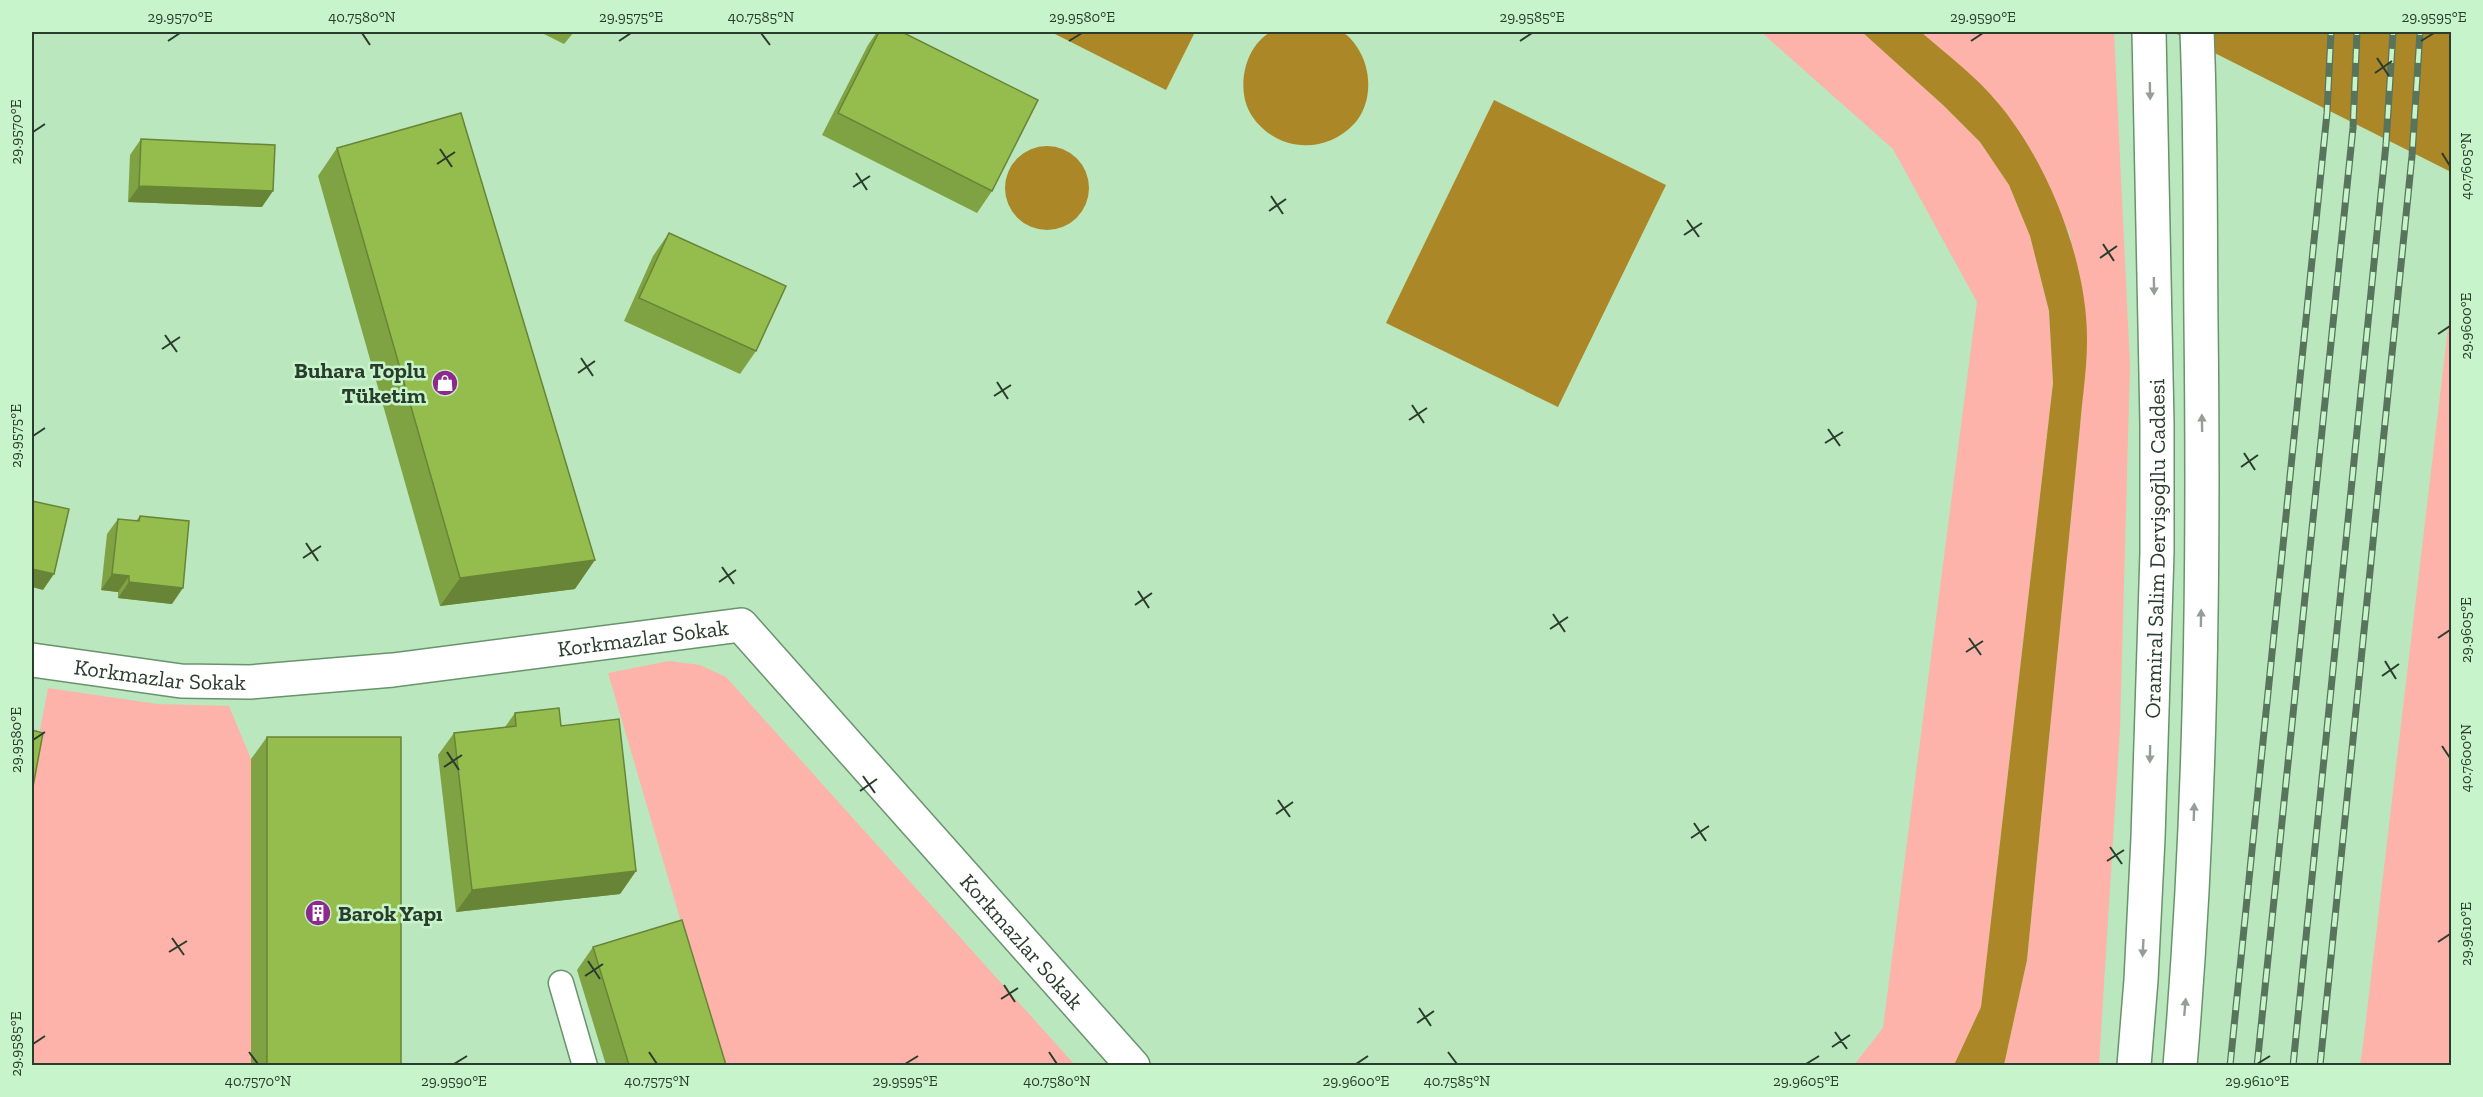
<svg xmlns="http://www.w3.org/2000/svg" width="2483" height="1097" viewBox="0 0 2483 1097" font-family="'Zilla Slab',serif">
<style>
.green{fill:#fdb3aa}
.water{fill:#ab8727}
.lines{fill:none;stroke-linecap:round;stroke-linejoin:round}
.lane-casing{stroke:#69936d;stroke-width:27}
.street-casing{stroke:#69936d;stroke-width:36}
.secondary-casing{stroke:#69936d;stroke-width:36}
.lane{stroke:#fff;stroke-width:24}
.street{stroke:#fff;stroke-width:33}
.secondary{stroke:#fff;stroke-width:33}
.rail-casing{stroke:#59745c;stroke-width:7}
.rail{stroke:#c7f4ca;stroke-width:4.5;stroke-dasharray:14;stroke-linecap:butt}
.wall{fill:#7fa343}
.shaded-wall{fill:#688437}
.building{fill:#94bd4e;stroke:#688437;stroke-width:1.5}
.oneway{fill:#949e96}
.ticks{fill:none;stroke:#2a3c2c;stroke-width:2}
.labels{text-anchor:middle;stroke-width:5;stroke-linejoin:round;paint-order:stroke}
.poi-label{font-size:22px;font-weight:bold;fill:#2a3c2c;stroke:#c7f4ca;text-anchor:end}
.street-label{font-size:22px;fill:#2a3c2c;stroke:#c7f4ca}
.neatline{fill:none;stroke:#2a3c2c;stroke-width:2}
.ticks-label{font-size:15px;text-anchor:middle;fill:#2a3c2c}
</style>
<rect width="100%" height="100%" fill="#bae7bd"/>
<!-- green -->
<path class="green" d="M 1761,32 L 1862,32 L 1943,105 L 1980,142 L 2009,185 L 2030,236 L 2049,311 L 2053,383 L 1981,1007 L 1954,1065 L 1854,1065 L 1883,1028 L 1977,302 L 1893,149 Z
M 1921,32 L 2114,32 L 2130,366 L 2120,728 L 2099,1065 L 2004,1065 L 2027,960 L 2080,427 L 2087,341 L 2080,282 L 2069,232 L 1997,102 Z
M 2451,303 L 2451,1065 L 2360,1065 L 2363,1045 Z
M 669,661 L 700,665 L 726,677 L 1075,1065 L 723,1065 L 608,673 Z
M 48,688 L 157,704 L 229,706 L 251,759 L 251,1065 L 32,1066 L 32,773 Z"/>
<!-- water -->
<path class="water" d="M 1051,32 L 1195,32 L 1166,90 Z
M 1271,32 C 1286,31 1329,28 1340,32 C 1347,33 1353,41 1357,47 C 1372,69 1373,103 1354,124 C 1325,155 1276,152 1252,116 C 1235,91 1244,46 1271,32 Z
M 1862,32 L 1921,32 C 1946,54 1977,77 1998,103 C 2048,162 2088,263 2087,341 C 2087,370 2082,399 2080,427 L 2027,960 L 2004,1065 L 1954,1065 L 1981,1007 L 2053,383 L 2049,311 L 2030,236 L 2009,185 L 1980,142 L 1943,105 Z
M 2173,32 L 2451,32 L 2451,172 Z
M 1494,100 L 1666,185 L 1558,407 L 1386,323 Z
M1005 188a42 42 0 1 1 84 0a42 42 0 1 1-84 0Z"/>
<g class="lines">
<!-- lane casing -->
<g class="lane-casing">
<path id="lane" d="M 561,983 L 585,1066"/>
</g>
<!-- street casing -->
<g class="street-casing">
<g id="street">
<path id="s1" d="M 32,660 L 181,681 L 250,682 L 393,670 L 741,625 L 1133,1066"/>
</g>
</g>
<!-- secondary casing -->
<g class="secondary-casing">
<g id="secondary">
<path id="s2" d="M 2134,1066 L 2141,980 L 2148,838 L 2157,552 L 2157,424 L 2149,32"/>
<path d="M 2180,1066 C 2201,819 2204,570 2201,323 C 2200,226 2201,128 2197,32"/>
</g>
</g>
<!-- lane -->
<use href="#lane" class="lane"/>
<!-- street -->
<use href="#street" class="street"/>
<!-- secondary -->
<use href="#secondary" class="secondary"/>
<!-- rail casing -->
<g class="rail-casing">
<path id="rail" d="M 2230,1066 L 2327,113 L 2331,32
M 2257,1066 L 2353,128 L 2357,32
M 2293,1066 L 2386,144 L 2393,32
M 2320,1066 L 2412,156 L 2420,32"/>
</g>
<!-- rail -->
<use href="#rail" class="rail"/>
</g>
<!-- wall -->
<path class="wall" d="M 540,32 L 574,32 L 564,44 Z
M 877,32 L 902,32 L 992,191 L 977,213 L 822,135 L 868,45 Z
M 141,139 L 262,207 L 128,202 L 130,155 Z
M 337,148 L 575,589 L 440,606 L 318,176 Z
M 669,233 L 756,351 L 740,374 L 624,321 L 653,256 Z
M 140,516 L 172,604 L 118,598 L 118,592 L 101,590 L 107,534 L 118,519 L 136,521 Z
M 515,713 L 561,726 L 636,871 L 620,894 L 456,912 L 438,755 L 454,733 L 505,727 Z
M 267,737 L 401,1065 L 251,1065 L 251,759 Z
M 593,947 L 726,1065 L 606,1065 L 577,970 Z"/>
<!-- shaded-wall -->
<path class="shaded-wall" d="M 139,186 L 273,191 L 262,207 L 128,202 Z
M 595,560 L 575,589 L 440,606 L 460,578 Z
M 32,569 L 54,574 L 43,590 L 32,587 Z
M 112,574 L 129,576 L 118,592 L 101,590 Z
M 129,582 L 183,588 L 172,604 L 118,598 Z
M 636,871 L 620,894 L 456,912 L 472,890 Z"/>
<!-- building -->
<path class="building" d="M 879,32 L 902,32 L 1038,100 L 992,191 L 838,113 Z
M 461,113 L 595,560 L 460,578 L 337,148 Z
M 141,139 L 275,145 L 273,191 L 139,186 Z
M 669,233 L 786,286 L 756,351 L 639,298 Z
M 32,501 L 69,509 L 54,574 L 32,569 Z
M 140,516 L 189,521 L 183,588 L 129,582 L 129,576 L 112,574 L 118,519 L 139,521 Z
M 559,708 L 561,726 L 619,719 L 636,871 L 472,890 L 454,733 L 516,726 L 515,713 Z
M 32,730 L 43,733 L 32,792 Z
M 267,737 L 401,737 L 401,1065 L 267,1065 Z
M 682,920 L 726,1065 L 629,1065 L 593,947 Z"/>
<!-- one-way arrows -->
<defs><path id="oneway-solid" d="M-6-.8H1V-3.2L6.5 0L1 3.2V.8H-6Z" transform="scale(1.5)"/></defs>
<g class="oneway">
<use href="#oneway-solid" transform="translate(2150 91) rotate(89)"/>
<use href="#oneway-solid" transform="translate(2154 286) rotate(89)"/>
<use href="#oneway-solid" transform="translate(2202 423) rotate(-91)"/>
<use href="#oneway-solid" transform="translate(2201 618) rotate(-89)"/>
<use href="#oneway-solid" transform="translate(2150 754) rotate(91)"/>
<use href="#oneway-solid" transform="translate(2194 812) rotate(-88)"/>
<use href="#oneway-solid" transform="translate(2143 948) rotate(93)"/>
<use href="#oneway-solid" transform="translate(2185 1007) rotate(-85)"/>
</g>
<!-- ticks -->
<path class="ticks" d="M 362,33 L 370,45M 761,33 L 770,45M 168,41 L 180,33M 619,41 L 631,33M 1069,41 L 1082,33M 1520,41 L 1532,33M 1971,41 L 1983,33M 2421,41 L 2434,33M 2377,58 L 2389,76M 2375,73 L 2392,61M 33,132 L 45,124M 440,149 L 452,167M 2442,153 L 2450,166M 437,164 L 455,152M 856,173 L 867,190M 853,187 L 870,176M 1271,196 L 1283,214M 1269,211 L 1286,199M 1687,220 L 1699,237M 1684,235 L 1702,223M 2103,244 L 2114,261M 2100,258 L 2117,246M 2438,334 L 2450,326M 165,335 L 177,352M 162,349 L 180,337M 581,358 L 593,376M 578,373 L 595,361M 997,382 L 1008,399M 994,396 L 1011,385M 1412,405 L 1424,423M 1409,420 L 1427,408M 1828,429 L 1840,446M 33,436 L 45,428M 1825,443 L 1843,432M 2244,453 L 2255,470M 2241,467 L 2258,455M 306,543 L 318,561M 303,558 L 321,546M 722,567 L 734,584M 719,582 L 736,570M 1138,591 L 1149,608M 1135,605 L 1152,593M 1553,614 L 1565,632M 1550,629 L 1568,617M 1969,638 L 1981,655M 2438,638 L 2450,630M 1966,652 L 1983,641M 2385,661 L 2396,679M 2382,676 L 2399,664M 33,740 L 45,732M 2442,746 L 2450,758M 447,752 L 459,770M 444,767 L 462,755M 863,776 L 875,793M 860,791 L 877,779M 1278,800 L 1290,817M 1276,814 L 1293,802M 1694,823 L 1706,841M 1691,838 L 1709,826M 2110,847 L 2122,864M 2107,861 L 2124,850M 172,938 L 184,955M 2438,942 L 2450,934M 169,952 L 187,941M 588,961 L 600,979M 585,976 L 603,964M 1004,985 L 1015,1002M 1001,999 L 1018,988M 1419,1008 L 1431,1026M 1417,1023 L 1434,1011M 1835,1032 L 1847,1049M 33,1044 L 45,1036M 1832,1047 L 1850,1035M 249,1052 L 258,1064M 649,1052 L 657,1064M 1049,1052 L 1057,1064M 1448,1052 L 1457,1064M 454,1064 L 467,1056M 905,1064 L 918,1056M 1356,1064 L 1368,1056M 1806,1064 L 1819,1056M 2257,1064 L 2270,1056"/>
<!-- icons -->
<defs>
<g id="shop-disc" transform="scale(1.35)"><circle r="9.5" fill="#8d288f" stroke="#c7f4ca"/><path d="M-5-2.5h2.3a2.7 3.5 0 0 1 5.4 0H5L5.5 6h-11ZM-1.5-2.5h3a1.5 2.3 0 0 0-3 0Z" fill="#fff"/></g>
<g id="building-disc" transform="scale(1.35)"><circle r="9.5" fill="#8d288f" stroke="#c7f4ca"/><path d="M-4-6H4V6H1V3H-1V6H-4ZM-2.5-4.3h1.7v1.8h-1.7ZM.8-4.3h1.7v1.8H.8ZM-2.5-1h1.7V.8h-1.7ZM.8-1h1.7V.8H.8Z" fill="#fff"/></g>
</defs>
<g fill-rule="evenodd">
<use href="#shop-disc" x="445" y="383"/>
<use href="#building-disc" x="318" y="913"/>
</g>
<g class="labels">
<!-- poi labels -->
<g class="poi-label">
<text x="426" y="378">Buhara Toplu<tspan x="426" dy="25">Tüketim</tspan></text>
<text x="338" y="921" text-anchor="start">Barok Yapı</text>
</g>
<!-- street labels -->
<g class="street-label">
<text dy="8" stroke="none"><textPath href="#s2" startOffset="518">Oramiral Salim Dervişoğllu Caddesi</textPath></text>
<text dy="8" stroke="none"><textPath href="#s1" startOffset="615">Korkmazlar Sokak</textPath></text>
<text dy="8" stroke="none"><textPath href="#s1" startOffset="129">Korkmazlar Sokak</textPath></text>
<text dy="8" stroke="none"><textPath href="#s1" startOffset="1137">Korkmazlar Sokak</textPath></text>
</g>
</g>
<!-- border -->
<rect width="2483" height="1097" fill="none" stroke="#c7f4ca" stroke-width="66"/>
<rect x="33" y="33" width="2417" height="1031" class="neatline"/>
<g class="ticks-label">
<text x="180" y="22">29.9570°E</text>
<text x="362" y="22">40.7580°N</text>
<text x="631" y="22">29.9575°E</text>
<text x="761" y="22">40.7585°N</text>
<text x="1082" y="22">29.9580°E</text>
<text x="1532" y="22">29.9585°E</text>
<text x="1983" y="22">29.9590°E</text>
<text x="2434" y="22">29.9595°E</text>
<text transform="translate(16 132) rotate(-90)" y="5">29.9570°E</text>
<text transform="translate(2466 166) rotate(-90)" y="5">40.7605°N</text>
<text transform="translate(2466 326) rotate(-90)" y="5">29.9600°E</text>
<text transform="translate(16 436) rotate(-90)" y="5">29.9575°E</text>
<text transform="translate(2466 630) rotate(-90)" y="5">29.9605°E</text>
<text transform="translate(16 740) rotate(-90)" y="5">29.9580°E</text>
<text transform="translate(2466 758) rotate(-90)" y="5">40.7600°N</text>
<text transform="translate(2466 934) rotate(-90)" y="5">29.9610°E</text>
<text transform="translate(16 1044) rotate(-90)" y="5">29.9585°E</text>
<text x="258" y="1086">40.7570°N</text>
<text x="454" y="1086">29.9590°E</text>
<text x="657" y="1086">40.7575°N</text>
<text x="905" y="1086">29.9595°E</text>
<text x="1057" y="1086">40.7580°N</text>
<text x="1356" y="1086">29.9600°E</text>
<text x="1457" y="1086">40.7585°N</text>
<text x="1806" y="1086">29.9605°E</text>
<text x="2257" y="1086">29.9610°E</text>
</g>
</svg>
